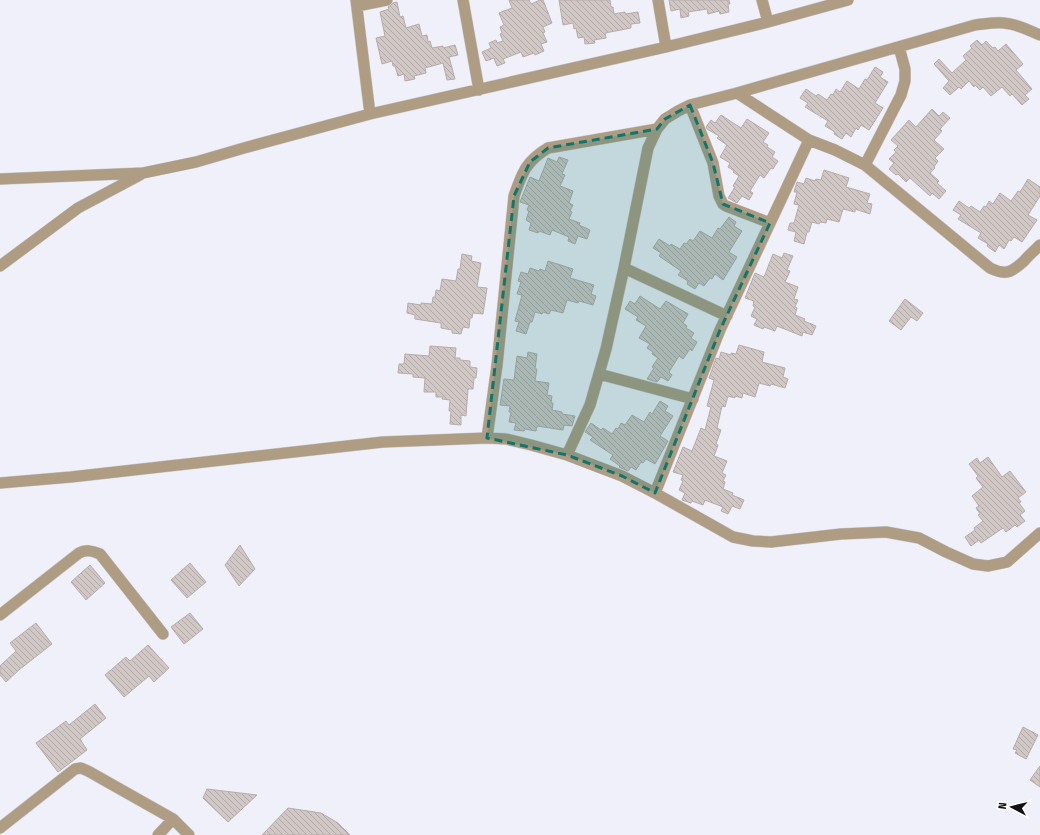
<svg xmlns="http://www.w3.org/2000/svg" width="1040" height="835" viewBox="0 0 1040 835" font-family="'Fira Sans Condensed',sans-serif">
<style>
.building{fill:url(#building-back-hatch);stroke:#b6acaa}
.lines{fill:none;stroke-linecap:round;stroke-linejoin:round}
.minor-casing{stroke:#ccccd5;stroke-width:12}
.minor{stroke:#ae9d82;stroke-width:11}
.marked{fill:#0f766e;fill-opacity:0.2;stroke:#0f766e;stroke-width:3;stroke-dasharray:8 5;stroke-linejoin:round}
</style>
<defs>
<pattern id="building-back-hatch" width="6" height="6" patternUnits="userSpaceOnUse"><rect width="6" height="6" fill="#d1c7c5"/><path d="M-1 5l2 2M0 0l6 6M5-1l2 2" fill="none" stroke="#b2aaa8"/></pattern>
</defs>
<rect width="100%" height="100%" fill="#eff0f9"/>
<!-- building -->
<path class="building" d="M 509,0 L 529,0 L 531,4 L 540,0 L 543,0 L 552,23 L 543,27 L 545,32 L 543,33 L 547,42 L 541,44 L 544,51 L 535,55 L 534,53 L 523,57 L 521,52 L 503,59 L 505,63 L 497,66 L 494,58 L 486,61 L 482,52 L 491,48 L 489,43 L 496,40 L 497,43 L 503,41 L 500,34 L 502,33 L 500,27 L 504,25 L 499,13 L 512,8 Z
M 559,0 L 610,0 L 611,7 L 613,7 L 614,14 L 625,12 L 625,14 L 638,12 L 640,23 L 631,24 L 631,28 L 605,33 L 606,38 L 594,40 L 595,43 L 585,44 L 584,37 L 578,38 L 576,28 L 574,29 L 573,23 L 563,25 Z
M 669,0 L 729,0 L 730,4 L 728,4 L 729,12 L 720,14 L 719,11 L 708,14 L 707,9 L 688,12 L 689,16 L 681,18 L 680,9 L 671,11 Z
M 397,2 L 400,17 L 403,16 L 406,28 L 419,24 L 422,36 L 427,35 L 428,42 L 430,41 L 432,48 L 443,46 L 443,48 L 455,45 L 458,55 L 449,57 L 455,79 L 447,80 L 443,63 L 425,68 L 426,73 L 414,76 L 415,79 L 405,81 L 404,74 L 398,76 L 395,66 L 393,66 L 392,61 L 382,64 L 376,38 L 385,36 L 380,12 L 389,9 L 388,7 L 391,5 L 393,3 Z
M 977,40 L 982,45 L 986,41 L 993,48 L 995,47 L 998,51 L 1006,44 L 1023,64 L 1016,70 L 1032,89 L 1025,95 L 1029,99 L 1022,105 L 1012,94 L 1010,96 L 1002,87 L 991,96 L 983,87 L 980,90 L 975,85 L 974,87 L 969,81 L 961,89 L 959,87 L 950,95 L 943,88 L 949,81 L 934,64 L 939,59 L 952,73 L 966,60 L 963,56 L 972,48 L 970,46 Z
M 875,67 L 883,72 L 880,77 L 888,82 L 875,103 L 883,108 L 869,130 L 861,125 L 858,130 L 856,128 L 851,137 L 846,133 L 842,139 L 834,134 L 835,132 L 825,126 L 828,121 L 805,107 L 808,103 L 800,98 L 806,89 L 816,96 L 818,94 L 827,100 L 831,94 L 833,95 L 836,89 L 840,92 L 847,81 L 859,89 L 865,79 L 867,80 Z
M 932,109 L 939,116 L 943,112 L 950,118 L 940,129 L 942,131 L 934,140 L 944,149 L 935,158 L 938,161 L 934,167 L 935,168 L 930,173 L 939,181 L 937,183 L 946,191 L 939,199 L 932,193 L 930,196 L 910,178 L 906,182 L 898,174 L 896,175 L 889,169 L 894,163 L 889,159 L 896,152 L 894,150 L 898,146 L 891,140 L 909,120 L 916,127 Z
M 721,115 L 741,128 L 747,119 L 769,133 L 763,142 L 768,145 L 767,147 L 775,152 L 772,157 L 778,161 L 773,169 L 771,168 L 764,178 L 760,175 L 750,191 L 753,193 L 749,200 L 742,196 L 737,203 L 728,198 L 735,187 L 733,186 L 739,176 L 733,172 L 734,171 L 728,167 L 730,163 L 720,157 L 727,145 L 717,138 L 719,136 L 707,129 L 706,127 L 711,120 L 715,123 Z
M 559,157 L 568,160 L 562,174 L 565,175 L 560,186 L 573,191 L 569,203 L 573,205 L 570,211 L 572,212 L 569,219 L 580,223 L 579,225 L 590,230 L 587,239 L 578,236 L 575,244 L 568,241 L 569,237 L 552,230 L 550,235 L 539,231 L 538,233 L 529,230 L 531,223 L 526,220 L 529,211 L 527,210 L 529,205 L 520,202 L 530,177 L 539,181 L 548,158 L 557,162 Z
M 824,170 L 849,178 L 846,187 L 870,194 L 867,203 L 872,204 L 870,214 L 855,209 L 855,212 L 843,209 L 839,222 L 827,219 L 826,223 L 820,222 L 819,224 L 812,222 L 809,232 L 807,232 L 804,244 L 794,241 L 796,232 L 788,230 L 790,223 L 794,223 L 799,205 L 794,204 L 797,192 L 794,192 L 797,182 L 804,184 L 806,178 L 815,181 L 816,179 L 821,180 Z
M 1028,179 L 1040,187 L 1040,196 L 1028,215 L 1037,220 L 1022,242 L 1014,237 L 1011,241 L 1009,240 L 1004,249 L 999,245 L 995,252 L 987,246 L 988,244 L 978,238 L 981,233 L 958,219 L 961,215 L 953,210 L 959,201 L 969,208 L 971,206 L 980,212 L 984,206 L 986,207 L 989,201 L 993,204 L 1000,193 L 1011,201 L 1018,191 L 1020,192 Z
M 729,217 L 736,222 L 734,226 L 742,231 L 729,252 L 737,257 L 723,280 L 715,274 L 712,279 L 710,278 L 704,286 L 699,283 L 695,289 L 687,284 L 688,281 L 678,275 L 681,271 L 659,256 L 661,253 L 653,248 L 659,239 L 670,246 L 671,244 L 680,249 L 684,243 L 686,244 L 690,239 L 693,241 L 700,231 L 712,238 L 718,228 L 720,229 Z
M 784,253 L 793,256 L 787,270 L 790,271 L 785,282 L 798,287 L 794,299 L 798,300 L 795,307 L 797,308 L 795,315 L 805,319 L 804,321 L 816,326 L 812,335 L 803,332 L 802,336 L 777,326 L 775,331 L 764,327 L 763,329 L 754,325 L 757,319 L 751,316 L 755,307 L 753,306 L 754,301 L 745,298 L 755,273 L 764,277 L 773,254 L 782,258 Z
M 462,254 L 472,256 L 471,261 L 481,263 L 477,287 L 487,288 L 483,314 L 473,313 L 472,318 L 470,318 L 469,328 L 463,327 L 461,334 L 452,333 L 452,330 L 441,328 L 441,323 L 415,319 L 415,315 L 407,313 L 408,303 L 421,305 L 421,303 L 432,304 L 433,297 L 435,297 L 436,290 L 440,291 L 442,279 L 456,281 L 458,269 L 460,269 Z
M 548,261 L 573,269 L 570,278 L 594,285 L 591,294 L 596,296 L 593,305 L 579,301 L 578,303 L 567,300 L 563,313 L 551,310 L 549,314 L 543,312 L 542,314 L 535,312 L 532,322 L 530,322 L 526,334 L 516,331 L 519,322 L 515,321 L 522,295 L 517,294 L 521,282 L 518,281 L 521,272 L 528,274 L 530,268 L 539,271 L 540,269 L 545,271 Z
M 640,296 L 660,309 L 666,301 L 688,314 L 683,323 L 687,326 L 686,328 L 694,333 L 691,338 L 697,342 L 692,351 L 690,349 L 683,359 L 679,356 L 669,372 L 672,375 L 668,381 L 661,377 L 657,382 L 647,379 L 654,368 L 652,367 L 658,358 L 652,354 L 653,352 L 647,348 L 650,344 L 639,338 L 646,326 L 636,320 L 638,317 L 625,309 L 630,301 L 635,304 Z
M 905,299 L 923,313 L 917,321 L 911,317 L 901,330 L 889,321 Z
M 739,345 L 764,352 L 762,362 L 785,368 L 783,377 L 788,379 L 785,388 L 771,384 L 770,386 L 759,383 L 755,397 L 743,393 L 742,398 L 735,396 L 735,398 L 728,396 L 725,407 L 722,406 L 717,428 L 721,430 L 716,444 L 718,445 L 714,456 L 727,461 L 722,473 L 726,475 L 723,481 L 725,482 L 723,489 L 733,493 L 732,495 L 744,500 L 740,509 L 732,506 L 728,514 L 721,511 L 723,507 L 705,500 L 703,505 L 692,501 L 691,503 L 682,500 L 685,493 L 679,490 L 683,481 L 681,480 L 683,475 L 673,472 L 683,447 L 692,451 L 701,428 L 705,430 L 711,407 L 707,406 L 714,380 L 709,378 L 716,358 L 719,359 L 721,352 L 731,355 L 731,353 L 736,354 Z
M 430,346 L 456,348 L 455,358 L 460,358 L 460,360 L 470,361 L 470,367 L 477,368 L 476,378 L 474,378 L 473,389 L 468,389 L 466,416 L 461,415 L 461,425 L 450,424 L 451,411 L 449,411 L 450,400 L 442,399 L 443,397 L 436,397 L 436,392 L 424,392 L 425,378 L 413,377 L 413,374 L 398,373 L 399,364 L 404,364 L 405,354 L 429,356 Z
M 528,352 L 537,354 L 535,369 L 537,369 L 535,381 L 549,383 L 547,395 L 552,396 L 551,403 L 553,403 L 552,410 L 562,412 L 562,414 L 575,416 L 572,426 L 564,425 L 563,430 L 537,426 L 536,431 L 525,429 L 524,431 L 514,430 L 516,423 L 509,422 L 511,412 L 509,412 L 510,406 L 500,405 L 504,379 L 514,380 L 517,356 L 527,358 Z
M 660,401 L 668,406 L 665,411 L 673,416 L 660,436 L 668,441 L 655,464 L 646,459 L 643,463 L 641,462 L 636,470 L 631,467 L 628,471 L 619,467 L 620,466 L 610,459 L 613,455 L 590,440 L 593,437 L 585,432 L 591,423 L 601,430 L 603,428 L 612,434 L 616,428 L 618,429 L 621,423 L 625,425 L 632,415 L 644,422 L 650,412 L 652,414 Z
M 988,457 L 1002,477 L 1010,471 L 1026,492 L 1018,498 L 1021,502 L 1019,503 L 1025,511 L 1020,515 L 1025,521 L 1017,527 L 1015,525 L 1006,532 L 1003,528 L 981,543 L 979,540 L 971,546 L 965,537 L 975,530 L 974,528 L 983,521 L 978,515 L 980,514 L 976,508 L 979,506 L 972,496 L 983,487 L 976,478 L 978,476 L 969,464 L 977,458 L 980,463 Z
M 240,545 L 255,569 L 239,586 L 225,565 Z
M 190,563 L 206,582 L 187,598 L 171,580 Z
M 90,565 L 105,583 L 86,600 L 71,582 Z
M 190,613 L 203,629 L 184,644 L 171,627 Z
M 36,623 L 52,644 L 20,669 L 6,682 L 0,675 L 0,666 L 16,651 L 10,643 Z
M 148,645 L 169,668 L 154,682 L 149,676 L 124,697 L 105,675 L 126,657 L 130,661 Z
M 95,704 L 106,718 L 80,739 L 87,750 L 58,772 L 36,743 L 66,721 L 69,725 Z
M 1023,727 L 1038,735 L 1026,759 L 1015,753 L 1017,750 L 1013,749 Z
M 1040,766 L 1040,787 L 1030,780 Z
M 207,789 L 257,795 L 228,822 L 203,798 Z
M 288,808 L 321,813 L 338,823 L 350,835 L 262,835 Z"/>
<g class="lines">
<!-- minor casing -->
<g class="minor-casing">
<path id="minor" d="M 356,0 L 370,114
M 463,0 L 479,90
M 658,0 L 666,47
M 762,0 L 768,22
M 357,6 L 387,0
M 737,93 L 809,140 L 835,150 L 865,165 L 990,268 C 1006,276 1012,272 1024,261 C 1029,255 1035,250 1040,245
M 690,105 L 713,163 L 719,196 L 723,204 L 726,206 L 770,223
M 865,165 L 901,95 L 905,81 L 905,69 L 899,47
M 0,179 L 143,173 L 196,162 L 244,148 L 370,114 L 666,47 L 768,22 L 848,0
M 0,266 L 78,208 L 140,175
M 624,268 L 727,316
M 599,374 L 693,399
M 487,438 L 497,365 L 514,196 C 522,173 526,161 548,148 L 657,129
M 567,455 L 590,405 L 606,349 L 624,268 L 648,148 L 657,129 L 665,119 L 678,111 L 690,105 L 737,93 L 975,25 C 985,24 994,22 1004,23 C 1017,24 1028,30 1040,35
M 0,483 L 71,477 L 383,442 L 487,438 L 506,439 L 531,445 L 567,455 L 622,476 L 655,493 L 733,537 L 753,541 L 771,542 L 841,534 L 886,532 L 919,538 L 946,552 L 973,564 L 988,566 L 1007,562 L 1040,533
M 655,493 L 720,330 L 809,140
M 0,615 L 79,553 C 86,549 92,551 100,554 L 163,634
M 0,828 L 75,769 L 81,768 L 88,771 L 173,819 L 189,835
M 158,835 L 173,819"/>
</g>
<!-- minor -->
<use href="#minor" class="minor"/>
</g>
<!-- marked area -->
<path class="marked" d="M 690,105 L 713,163 L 723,204 L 770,223 L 720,330 L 655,493 L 622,476 L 567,455 L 487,438 L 514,196 L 530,162 L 548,148 L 657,129 L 665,119 Z"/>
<!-- north arrow -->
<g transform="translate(1012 807) rotate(277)" stroke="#ffffff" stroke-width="3" paint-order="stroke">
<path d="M0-3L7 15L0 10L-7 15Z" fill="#121215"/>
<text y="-6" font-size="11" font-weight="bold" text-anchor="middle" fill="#121215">N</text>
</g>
</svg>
